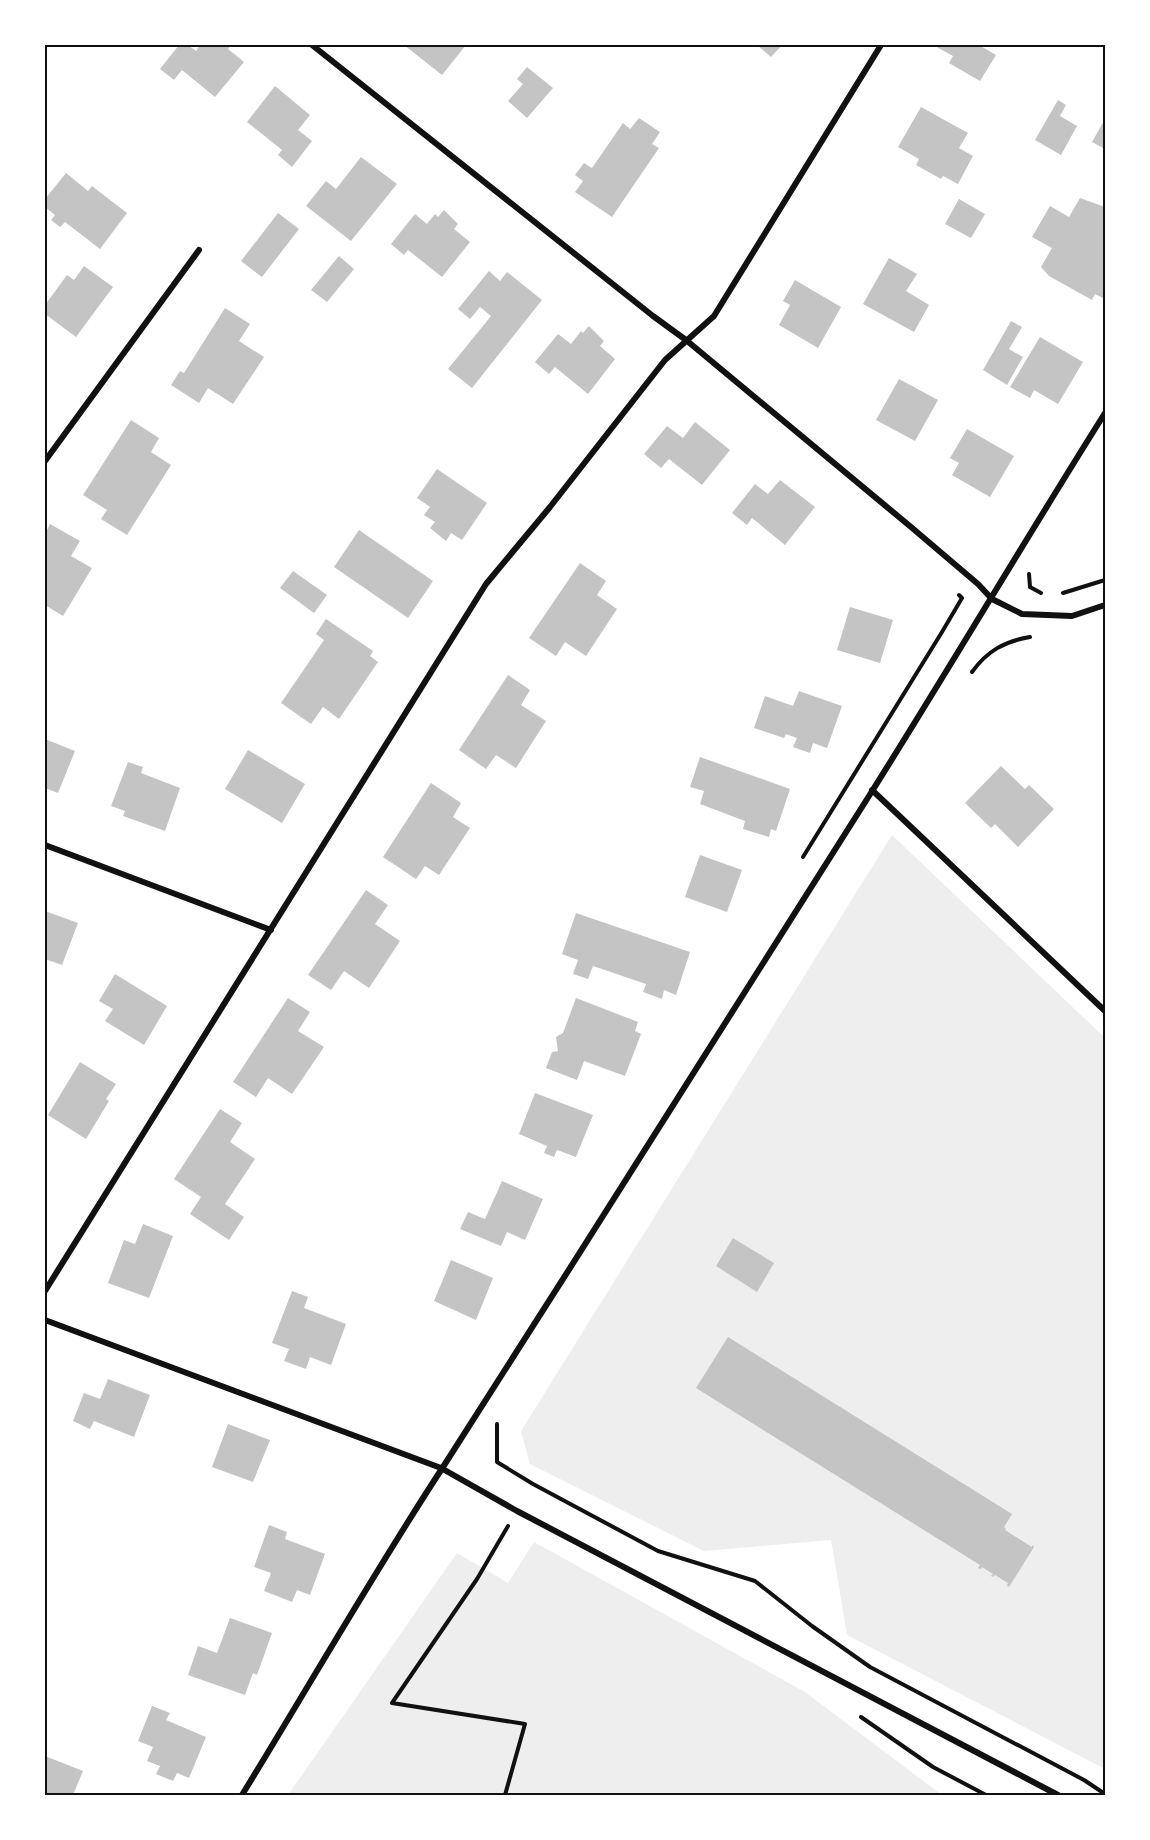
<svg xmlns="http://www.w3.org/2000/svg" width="1150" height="1840" viewBox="0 0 1150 1840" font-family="Merriweather,serif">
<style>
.green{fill:#eee}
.building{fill:#c4c4c4}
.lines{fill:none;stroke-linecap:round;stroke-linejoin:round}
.path{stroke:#111;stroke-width:4}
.minor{stroke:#111;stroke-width:6}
.neatline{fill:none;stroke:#111;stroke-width:2}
</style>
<rect width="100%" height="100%" fill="#fff"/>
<!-- green -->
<path class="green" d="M 892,835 L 1105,1038 L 1105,1769 L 847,1635 L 831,1540 L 704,1551 L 530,1464 L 521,1431 Z
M 534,1542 L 805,1692 L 942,1795 L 288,1795 L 457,1553 L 508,1583 Z"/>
<!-- building -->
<path class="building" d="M 179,45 L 188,45 L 196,51 L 200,45 L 231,45 L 228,49 L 244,62 L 215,97 L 182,70 L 174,80 L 160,69 Z
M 404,45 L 466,45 L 442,75 Z
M 757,45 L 782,45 L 771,57 Z
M 933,45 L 979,45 L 996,55 L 980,81 L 949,63 L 953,56 Z
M 527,67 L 553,88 L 527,118 L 508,101 L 523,84 L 517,79 Z
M 275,86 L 310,115 L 298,130 L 312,141 L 292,167 L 278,155 L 282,150 L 247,122 Z
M 1058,100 L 1066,105 L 1060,116 L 1077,126 L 1061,155 L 1035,140 Z
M 921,107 L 968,133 L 959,148 L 973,156 L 958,184 L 943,176 L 941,179 L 916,165 L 919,159 L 898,147 Z
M 639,118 L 660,132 L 652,144 L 659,148 L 612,217 L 575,192 L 583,181 L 575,175 L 584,163 L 592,168 L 623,123 L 630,129 Z
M 1105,119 L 1105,149 L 1092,142 Z
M 361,157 L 397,184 L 351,241 L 306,206 L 326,181 L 336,189 Z
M 66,173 L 88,191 L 92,186 L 127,213 L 100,249 L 65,222 L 60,227 L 51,220 L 55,215 L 45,207 L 45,199 Z
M 1080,198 L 1105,207 L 1105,299 L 1095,294 L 1092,300 L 1049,276 L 1041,267 L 1052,248 L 1032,237 L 1050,206 L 1069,217 Z
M 959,199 L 985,214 L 971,238 L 945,224 Z
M 444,210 L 458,224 L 454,229 L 470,242 L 442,277 L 408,250 L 404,255 L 391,244 L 415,214 L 427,224 L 435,214 L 438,217 Z
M 278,213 L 299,229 L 262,277 L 241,261 Z
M 339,256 L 354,269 L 327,302 L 311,290 Z
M 889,258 L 917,274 L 906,291 L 929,305 L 914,332 L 863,304 Z
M 84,266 L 113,287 L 76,337 L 45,314 L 45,305 L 67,275 L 74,280 Z
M 489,271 L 500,281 L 507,272 L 542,300 L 472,388 L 448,369 L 491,316 L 480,307 L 470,319 L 458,309 Z
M 795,280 L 841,307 L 818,348 L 779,325 L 790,305 L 783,301 Z
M 225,308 L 250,324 L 239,341 L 264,357 L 233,404 L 208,388 L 199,403 L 171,385 L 180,371 L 184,373 Z
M 1011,321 L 1022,327 L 1009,349 L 1023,357 L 1007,385 L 983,370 Z
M 589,326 L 604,341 L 600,346 L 615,359 L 588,394 L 555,367 L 549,374 L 535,362 L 558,334 L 571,344 L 581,331 L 583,333 Z
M 1040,337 L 1083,362 L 1058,404 L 1034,390 L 1030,398 L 1010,387 Z
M 899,379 L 938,400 L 915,441 L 876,420 Z
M 131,420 L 159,438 L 151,452 L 171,465 L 127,535 L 101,519 L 107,510 L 83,495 Z
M 695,422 L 730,450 L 702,485 L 669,459 L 661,468 L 644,454 L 667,426 L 683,438 Z
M 967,429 L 1014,456 L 990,497 L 952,475 L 959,463 L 950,458 Z
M 437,469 L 487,503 L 462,540 L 451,533 L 446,541 L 430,528 L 435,522 L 424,515 L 430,507 L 417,498 Z
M 780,480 L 815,507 L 785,545 L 752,518 L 747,525 L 732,513 L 755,484 L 768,494 Z
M 50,524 L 80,541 L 71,556 L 92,568 L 63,616 L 45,605 L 45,534 Z
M 359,530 L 433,581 L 408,618 L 334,567 Z
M 580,563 L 606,581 L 597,595 L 617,609 L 586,656 L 565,642 L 556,656 L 529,638 Z
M 293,571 L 327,595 L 314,613 L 280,588 Z
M 850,607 L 893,620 L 880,663 L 837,650 Z
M 326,619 L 373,651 L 370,656 L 378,662 L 339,719 L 323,707 L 311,724 L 281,703 L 324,640 L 316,634 Z
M 508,675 L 530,690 L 521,705 L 546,721 L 516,768 L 496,755 L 486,769 L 459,750 Z
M 799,691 L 842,706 L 827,748 L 813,743 L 810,753 L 793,747 L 797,738 L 786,734 L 784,738 L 754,728 L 765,696 L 793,706 Z
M 45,739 L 75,751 L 58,793 L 45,788 Z
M 248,750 L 305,784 L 282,823 L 225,789 Z
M 700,757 L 790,789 L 776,831 L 771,829 L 769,837 L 743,829 L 745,821 L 700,804 L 704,791 L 690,787 Z
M 128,762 L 143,767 L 141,773 L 180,788 L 165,831 L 123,816 L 125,811 L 111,806 Z
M 1001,766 L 1025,789 L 1029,785 L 1054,809 L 1018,847 L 995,824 L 991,828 L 965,803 Z
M 431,783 L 461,803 L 453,817 L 470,828 L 439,875 L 425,866 L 416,879 L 383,857 Z
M 700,855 L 742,870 L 727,912 L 685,897 Z
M 366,890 L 388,905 L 375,924 L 400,941 L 369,988 L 344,971 L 331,990 L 308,975 Z
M 45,911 L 78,923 L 62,965 L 45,959 Z
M 576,913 L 690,952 L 676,995 L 664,990 L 662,999 L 643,992 L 646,984 L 593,966 L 588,979 L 573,974 L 578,960 L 562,954 Z
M 115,974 L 167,1006 L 144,1045 L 105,1021 L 113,1009 L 99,1001 Z
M 288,998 L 310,1012 L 298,1031 L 324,1047 L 292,1094 L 268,1078 L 256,1097 L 233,1082 Z
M 576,998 L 638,1022 L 635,1031 L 641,1034 L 625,1076 L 584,1061 L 577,1080 L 546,1068 L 552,1052 L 558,1051 L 556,1037 L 563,1033 Z
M 80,1062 L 116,1084 L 106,1099 L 109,1101 L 86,1139 L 48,1115 Z
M 535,1093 L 593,1115 L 576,1157 L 557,1150 L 554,1157 L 544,1153 L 547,1146 L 519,1134 Z
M 220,1109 L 242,1123 L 230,1142 L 255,1159 L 225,1204 L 244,1217 L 229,1240 L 190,1214 L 201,1197 L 174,1179 Z
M 502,1181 L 543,1199 L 525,1240 L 507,1232 L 501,1246 L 460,1229 L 468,1212 L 485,1219 Z
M 143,1224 L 173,1236 L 149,1298 L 108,1283 L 124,1240 L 135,1244 Z
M 733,1238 L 774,1263 L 757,1292 L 716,1266 Z
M 451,1260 L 493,1278 L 476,1320 L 434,1301 Z
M 292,1291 L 308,1297 L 304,1308 L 346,1324 L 331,1365 L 310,1357 L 306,1369 L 284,1361 L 289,1349 L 272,1343 Z
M 728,1337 L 1012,1514 L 1004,1527 L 1006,1529 L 1005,1530 L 1032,1547 L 1032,1545 L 1034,1547 L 1009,1587 L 1007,1586 L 1008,1583 L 995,1575 L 993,1577 L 991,1576 L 993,1574 L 982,1567 L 981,1569 L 978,1568 L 980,1565 L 696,1388 Z
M 108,1379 L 150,1395 L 134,1437 L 94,1421 L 90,1429 L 73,1421 L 84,1393 L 100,1399 Z
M 228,1424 L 270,1440 L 253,1482 L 212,1467 Z
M 269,1525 L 287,1532 L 285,1539 L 325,1554 L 310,1595 L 297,1590 L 292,1602 L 264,1591 L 271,1573 L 254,1567 Z
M 230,1618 L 272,1633 L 257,1675 L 253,1673 L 245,1695 L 188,1675 L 198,1646 L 217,1653 Z
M 152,1706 L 170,1713 L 166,1720 L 206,1737 L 189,1778 L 177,1773 L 173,1781 L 156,1774 L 160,1766 L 147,1761 L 153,1747 L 138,1741 Z
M 45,1756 L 83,1771 L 73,1795 L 45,1795 Z"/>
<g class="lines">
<!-- path -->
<path class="path" d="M 1029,574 L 1030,587 L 1041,593
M 1063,593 L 1105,580
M 972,672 C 987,651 1005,641 1030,637
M 803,857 L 942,632 L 962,598 L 959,595
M 497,1424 L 497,1462 L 533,1484 L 658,1551 L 755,1581 L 812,1626 L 870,1667 L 1084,1780 L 1105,1794
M 861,1717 L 933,1767 L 986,1795
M 505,1795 L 525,1724 L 392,1703 L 477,1579 L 508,1526"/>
<!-- minor -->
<path class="minor" d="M 312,45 L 653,316 L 686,340 L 911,527 L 978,584 L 992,599 L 1022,614 L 1072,616 L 1105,605
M 45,461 L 199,250
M 872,790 L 1105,1011
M 45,845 L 271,930
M 45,1291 L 486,584 L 550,507 L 665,360 L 714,316 L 881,45
M 45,1320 L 441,1468 L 517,1511 L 1058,1795
M 242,1795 C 309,1686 373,1574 443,1467 C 586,1244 727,1020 869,796 C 949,669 1025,540 1105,413"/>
</g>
<!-- border -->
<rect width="1150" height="1840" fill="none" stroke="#ffffff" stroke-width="93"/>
<rect x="46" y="46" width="1058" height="1748" class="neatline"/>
</svg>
